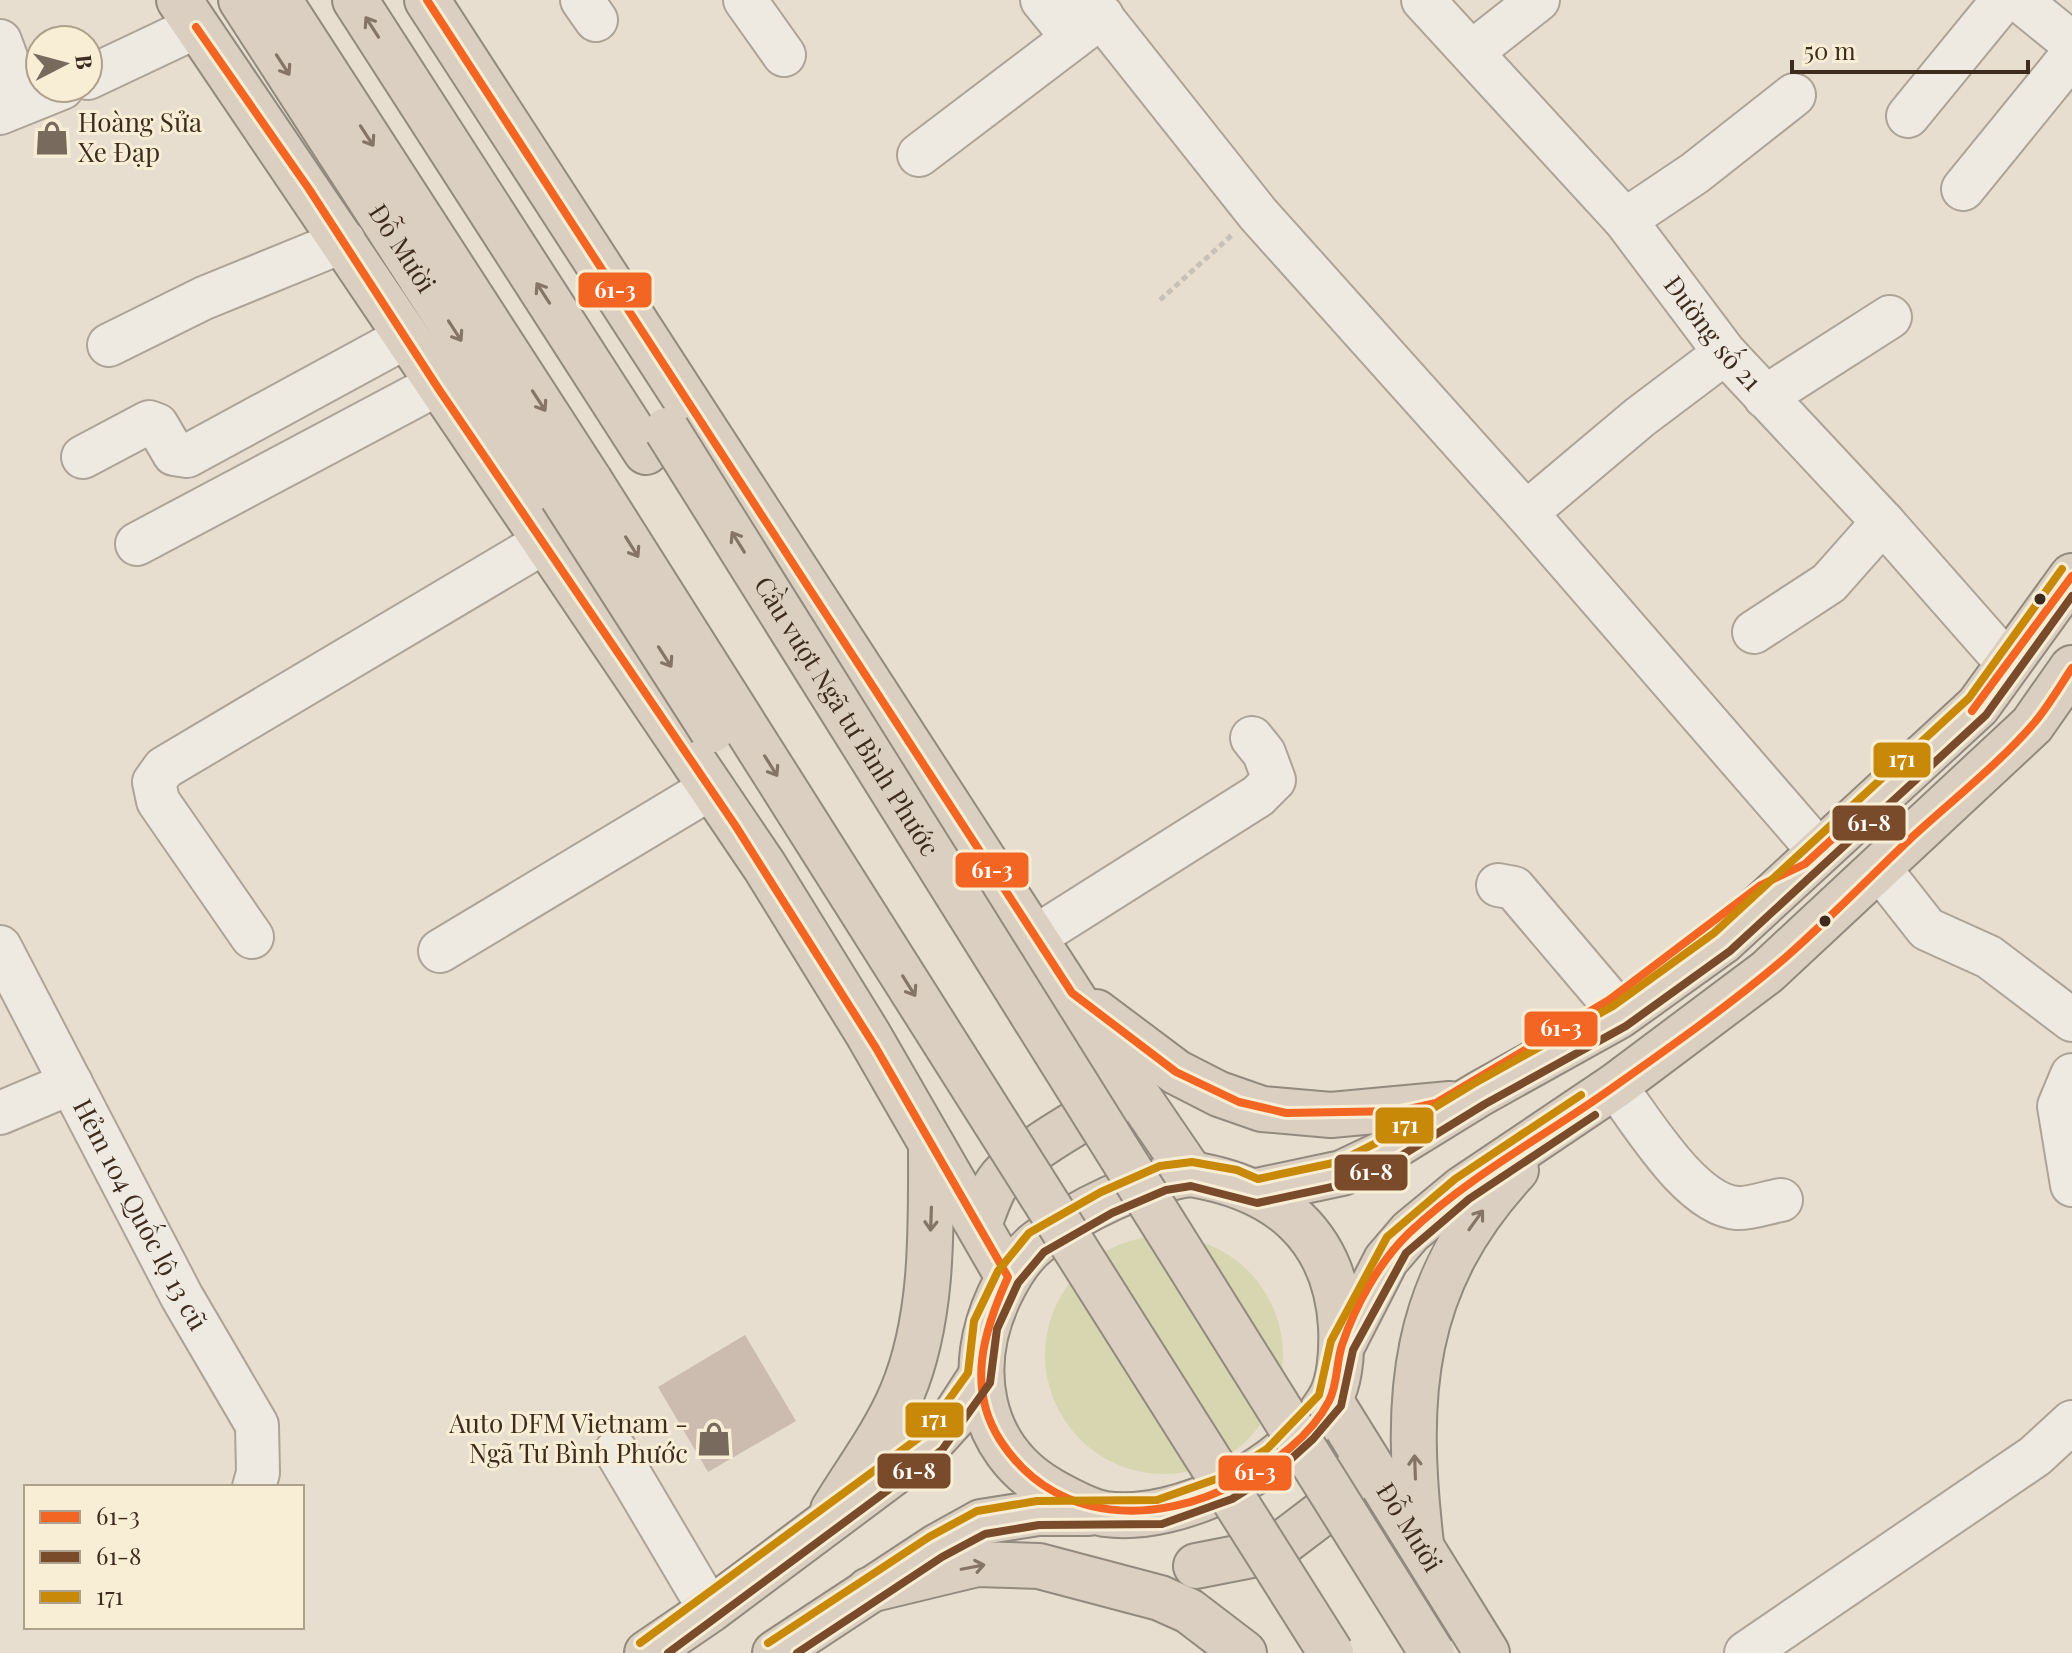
<svg xmlns="http://www.w3.org/2000/svg" width="2072" height="1653" viewBox="0 0 2072 1653" font-family="'Playfair Display',serif">
<style>
.green{fill:#d8d6b1}
.building{fill:#ccbcb0}
.lines{fill:none;stroke-linecap:round;stroke-linejoin:round}
.minor-casing{stroke:#ada397;stroke-width:46}
.highway-casing{stroke:#92897f;stroke-width:48}
.path{stroke:#c8c1b7;stroke-width:5;stroke-dasharray:6 4;stroke-linecap:butt}
.minor{stroke:#efeae1;stroke-width:42}
.highway{stroke:#dacfc0;stroke-width:44}
.highway-bridge-casing{stroke:#92897f;stroke-width:48;stroke-linecap:butt}
.highway-bridge{stroke:#dacfc0;stroke-width:44}
.bus-1-casing{stroke:#f8edd5;stroke-width:14}
.bus-2-casing{stroke:#f8edd5;stroke-width:14}
.bus-3-casing{stroke:#f8edd5;stroke-width:14}
.bus-1{stroke:#f26522;stroke-width:8}
.bus-2{stroke:#7a4b2a;stroke-width:8}
.bus-3{stroke:#c88808;stroke-width:8}
.oneway{stroke:#847567}
.bus-dot{fill:#3d2c1e;stroke:#f8edd5;stroke-width:3}
.labels{text-anchor:middle;stroke-width:6;stroke-linejoin:round;paint-order:stroke}
.poi-label{font-size:26px;fill:#3d2c1e;stroke:#f8edd5;text-anchor:start}
.street-label{font-size:26px;fill:#3d2c1e;stroke:#f8edd5}
.line-badge{stroke:#f8edd5;stroke-width:3}
.badge-label{font-size:22px;text-anchor:middle;font-weight:bold;fill:#fff}
</style>
<rect width="100%" height="100%" fill="#e7decf"/>
<!-- green -->
<path class="green" d="M1045 1355a119 119 0 1 1 238 0a119 119 0 1 1-238 0Z"/>
<!-- building -->
<path class="building" d="M 745,1335 L 796,1421 L 708,1472 L 658,1387 Z"/>
<g class="lines">
<!-- minor casing -->
<g class="minor-casing">
<g id="minor">
<path d="M 582,0 L 596,20"/>
<path d="M 745,0 L 784,55"/>
<path d="M 1042,0 L 1073,38"/>
<path d="M 1088,0 L 1258,214 L 1526,513 L 1819,851"/>
<path id="s1" d="M 1423,0 L 1625,220 L 1725,353 L 1883,522 L 2008,664"/>
<path d="M 2019,0 L 2072,43"/>
<path d="M 0,41 L 23,103"/>
<path d="M 1472,52 L 1538,0"/>
<path d="M 88,78 L 196,27"/>
<path d="M 0,113 L 62,88"/>
<path d="M 1908,116 L 2003,0"/>
<path d="M 919,155 L 1102,16"/>
<path d="M 1963,189 L 2072,55"/>
<path d="M 1625,220 L 1695,173 L 1794,95"/>
<path d="M 109,345 L 204,298 L 344,241"/>
<path d="M 1765,397 L 1890,317"/>
<path d="M 83,457 L 149,422 L 157,425 L 174,454 L 187,456 L 406,337"/>
<path d="M 1526,513 L 1640,417 L 1725,353"/>
<path d="M 137,544 L 436,385"/>
<path d="M 1754,632 L 1829,583 L 1883,522"/>
<path d="M 1879,868 L 1927,929 L 1989,957 L 2072,1020"/>
<path d="M 1498,885 L 1514,888 L 1609,1000"/>
<path d="M 252,937 L 158,801 L 154,782 L 164,768 L 546,541"/>
<path d="M 1035,937 L 1258,796 L 1274,780 L 1264,753 L 1252,738"/>
<path id="s2" d="M 0,947 L 182,1297 L 257,1425 L 258,1473 L 254,1487"/>
<path d="M 440,951 L 711,788"/>
<path d="M 2072,1075 L 2059,1106 L 2072,1185"/>
<path d="M 1615,1086 C 1642,1121 1690,1204 1737,1208 C 1750,1209 1768,1202 1781,1200"/>
<path d="M 0,1113 L 71,1083"/>
<path d="M 616,1451 L 710,1610"/>
<path d="M 1746,1653 L 2035,1456 L 2072,1422"/>
</g>
</g>
<!-- highway casing -->
<g class="highway-casing">
<g id="highway">
<path d="M 179,0 L 765,867 L 868,1034 L 1008,1277"/>
<path id="s3" d="M 241,0 L 562,496"/>
<path d="M 279,0 L 590,481"/>
<path d="M 355,0 L 646,452"/>
<path d="M 427,0 L 1118,1067 L 1191,1174"/>
<path d="M 1096,1012 L 1176,1072 L 1219,1094 L 1262,1109 L 1331,1115 L 1450,1104"/>
<path d="M 1191,1174 C 1277,1188 1335,1234 1341,1326 C 1342,1348 1341,1383 1328,1402 C 1288,1467 1182,1524 1105,1514 C 1087,1511 1066,1499 1050,1490 C 978,1448 966,1367 999,1296 C 1008,1277 1021,1255 1038,1242 C 1079,1210 1139,1181 1191,1174 Z"/>
<path d="M 1257,1191 L 1342,1173 L 1380,1155 L 1479,1094 L 1619,1016 L 1722,942 L 1978,706 L 2072,576"/>
<path d="M 979,1225 C 985,1210 990,1191 1000,1179 C 1019,1155 1098,1107 1127,1098"/>
<path d="M 1343,1344 L 1386,1260 L 1410,1232 L 1462,1189 L 1615,1086 L 1767,972 L 2032,725 L 2072,668"/>
<path id="s4" d="M 1330,1400 L 1487,1653"/>
<path d="M 833,1510 C 856,1472 885,1434 902,1393 C 934,1317 931,1226 931,1144"/>
<path d="M 1421,1544 C 1404,1397 1410,1284 1516,1170"/>
<path d="M 1196,1566 L 1272,1551 L 1334,1504 L 1357,1469"/>
<path d="M 869,1590 L 977,1564 L 1039,1566 L 1160,1598 L 1189,1611 L 1244,1653"/>
<path d="M 647,1653 L 710,1610 L 924,1450 L 954,1417 L 980,1377"/>
<path d="M 775,1653 L 936,1547 L 981,1522 L 1038,1513 L 1089,1513"/>
</g>
</g>
<!-- path -->
<path class="path" d="M 1160,300 L 1232,235"/>
<!-- minor -->
<use href="#minor" class="minor"/>
<!-- highway -->
<use href="#highway" class="highway"/>
<!-- highway-bridge casing -->
<g class="highway-bridge-casing">
<g id="highway-bridge">
<path id="s5" d="M 667,430 L 1432,1653"/>
<path d="M 590,481 L 1331,1653"/>
<path d="M 562,496 L 712,730"/>
</g>
</g>
<!-- highway-bridge -->
<use href="#highway-bridge" class="highway-bridge"/>
<!-- bus-1 casing -->
<g class="bus-1-casing">
<path id="bus-1" d="M 427,0 L 1072,993 L 1176,1072 L 1239,1102 L 1286,1113 L 1400,1111 L 1436,1103 L 1609,1000 L 1761,885 L 1805,864 L 1842,830
M 196,27 L 309,189 L 438,388 L 735,825 L 876,1048 L 1008,1277 C 984,1330 966,1387 1000,1440 C 1055,1525 1157,1526 1239,1482 C 1273,1464 1311,1436 1329,1401 C 1338,1384 1336,1363 1342,1345 C 1355,1306 1379,1262 1409,1233 C 1470,1175 1547,1135 1615,1086 C 1673,1045 1731,1004 1785,958 C 1828,920 1868,879 1909,840 C 1951,801 1998,765 2035,722 C 2049,705 2060,686 2072,668
M 1972,711 L 2072,576"/>
</g>
<!-- bus-2 casing -->
<g class="bus-2-casing">
<path id="bus-2" d="M 668,1653 L 942,1450 L 990,1383 L 997,1329 L 1018,1283 L 1044,1252 L 1112,1213 L 1166,1190 L 1191,1186 L 1257,1203 L 1346,1184 L 1386,1165 L 1485,1104 L 1626,1026 L 1730,951 L 1986,715 L 2072,596
M 797,1653 L 942,1557 L 985,1534 L 1039,1525 L 1162,1524 L 1232,1499 L 1280,1469 L 1313,1439 L 1341,1406 L 1353,1350 L 1406,1253 L 1469,1199 L 1595,1115"/>
</g>
<!-- bus-3 casing -->
<g class="bus-3-casing">
<path id="bus-3" d="M 640,1643 L 924,1434 L 968,1373 L 974,1321 L 998,1271 L 1029,1233 L 1101,1192 L 1160,1166 L 1192,1162 L 1237,1170 L 1258,1179 L 1338,1162 L 1374,1144 L 1473,1084 L 1613,1006 L 1714,933 L 1969,698 L 2062,569
M 768,1643 L 929,1537 L 977,1511 L 1037,1501 L 1157,1500 L 1222,1477 L 1267,1449 L 1319,1395 L 1331,1341 L 1387,1237 L 1455,1179 L 1581,1095"/>
</g>
<!-- bus-1 -->
<use href="#bus-1" class="bus-1"/>
<!-- bus-2 -->
<use href="#bus-2" class="bus-2"/>
<!-- bus-3 -->
<use href="#bus-3" class="bus-3"/>
</g>
<!-- one-way arrows -->
<defs><path id="oneway-shaft" d="M-6 0H5M1.5-3L5.5 0L1.5 3" fill="none" stroke-width="1.6" stroke-linecap="round" stroke-linejoin="round" transform="scale(2)"/></defs>
<g class="oneway">
<use href="#oneway-shaft" transform="translate(372 27) rotate(-123)"/>
<use href="#oneway-shaft" transform="translate(283 65) rotate(57)"/>
<use href="#oneway-shaft" transform="translate(367 136) rotate(57)"/>
<use href="#oneway-shaft" transform="translate(543 293) rotate(-123)"/>
<use href="#oneway-shaft" transform="translate(455 331) rotate(57)"/>
<use href="#oneway-shaft" transform="translate(539 401) rotate(57)"/>
<use href="#oneway-shaft" transform="translate(738 542) rotate(-122)"/>
<use href="#oneway-shaft" transform="translate(632 547) rotate(58)"/>
<use href="#oneway-shaft" transform="translate(665 657) rotate(57)"/>
<use href="#oneway-shaft" transform="translate(771 766) rotate(58)"/>
<use href="#oneway-shaft" transform="translate(909 986) rotate(58)"/>
<use href="#oneway-shaft" transform="translate(931 1219) rotate(92)"/>
<use href="#oneway-shaft" transform="translate(1476 1220) rotate(-54)"/>
<use href="#oneway-shaft" transform="translate(1415 1467) rotate(-92)"/>
<use href="#oneway-shaft" transform="translate(973 1567) rotate(-11)"/>
</g>
<!-- icons -->
<defs>
<g id="shop-bare" transform="scale(2.76)"><path d="M-5-2.5h2.3a2.7 3.5 0 0 1 5.4 0H5L5.5 6h-11ZM-1.5-2.5h3a1.5 2.3 0 0 0-3 0Z" fill="#786a5c" stroke="#f8edd5" stroke-width="2.5" paint-order="stroke"/></g>
</defs>
<g fill-rule="evenodd">
<use href="#shop-bare" x="52" y="138"/>
<use href="#shop-bare" x="714" y="1439"/>
</g>
<!-- markers -->
<g class="bus-dot">
<circle cx="2040" cy="599" r="7"/>
<circle cx="1825" cy="921" r="7"/>
</g>
<g class="labels">
<!-- poi labels -->
<g class="poi-label">
<text x="78" y="132">Hoàng Sửa<tspan x="78" dy="30">Xe Đạp</tspan></text>
<text x="688" y="1433" text-anchor="end">Auto DFM Vietnam -<tspan x="688" dy="30">Ngã Tư Bình Phước</tspan></text>
</g>
<!-- street labels -->
<g class="street-label">
<text dy="9" stroke="none"><textPath href="#s3" startOffset="296">Đỗ Mười</textPath></text>
<text dy="9" stroke="none"><textPath href="#s1" startOffset="442">Đường số 21</textPath></text>
<text dy="9" stroke="none"><textPath href="#s5" startOffset="338">Cầu vượt Ngã tư Bình Phước</textPath></text>
<text dy="9" stroke="none"><textPath href="#s2" startOffset="302">Hẻm 104 Quốc lộ 13 cũ</textPath></text>
<text dy="9" stroke="none"><textPath href="#s4" startOffset="150">Đỗ Mười</textPath></text>
</g>
</g>
<g class="line-badge">
<rect x="577" y="271" width="76" height="38" rx="8" fill="#f26522"/>
<rect x="1872" y="741" width="60" height="38" rx="8" fill="#c88808"/>
<rect x="1831" y="804" width="76" height="38" rx="8" fill="#7a4b2a"/>
<rect x="954" y="851" width="76" height="38" rx="8" fill="#f26522"/>
<rect x="1523" y="1010" width="76" height="38" rx="8" fill="#f26522"/>
<rect x="1374" y="1106" width="61" height="39" rx="8" fill="#c88808"/>
<rect x="1333" y="1153" width="76" height="39" rx="8" fill="#7a4b2a"/>
<rect x="904" y="1401" width="61" height="38" rx="8" fill="#c88808"/>
<rect x="876" y="1452" width="76" height="38" rx="8" fill="#7a4b2a"/>
<rect x="1217" y="1454" width="76" height="38" rx="8" fill="#f26522"/>
</g>
<g class="badge-label">
<text x="615" y="298">61-3</text>
<text x="1902" y="767">171</text>
<text x="1869" y="831">61-8</text>
<text x="992" y="878">61-3</text>
<text x="1561" y="1036">61-3</text>
<text x="1405" y="1133">171</text>
<text x="1371" y="1180">61-8</text>
<text x="934" y="1427">171</text>
<text x="914" y="1479">61-8</text>
<text x="1255" y="1480">61-3</text>
</g>
<!-- legend -->
<rect x="24" y="1485" width="280" height="144" fill="#f8edd5" stroke="#ada08c" stroke-width="2"/>
<rect x="40" y="1511" width="40" height="12" fill="#f26522" stroke="#ada08c" stroke-width="2"/>
<text x="96" y="1525" font-size="24" fill="#3d2c1e">61-3</text>
<rect x="40" y="1551" width="40" height="12" fill="#7a4b2a" stroke="#ada08c" stroke-width="2"/>
<text x="96" y="1565" font-size="24" fill="#3d2c1e">61-8</text>
<rect x="40" y="1591" width="40" height="12" fill="#c88808" stroke="#ada08c" stroke-width="2"/>
<text x="96" y="1605" font-size="24" fill="#3d2c1e">171</text>
<!-- north arrow -->
<g transform="translate(64 64) rotate(84)"><circle r="38" fill="#f8edd5" stroke="#ada08c" stroke-width="2"/>
<path d="M0-6L14 30L0 20L-14 30Z" fill="#786a5c"/>
<text y="-12" font-size="22" font-weight="bold" text-anchor="middle" fill="#3d2c1e">B</text>
</g>
<!-- scale -->
<path d="M1792 60v12h236v-12" fill="none" stroke="#3d2c1e" stroke-width="4"/>
<text x="1804" y="60" font-size="24" fill="#3d2c1e" stroke="#f8edd5" stroke-width="6" paint-order="stroke">50 m</text>
</svg>
